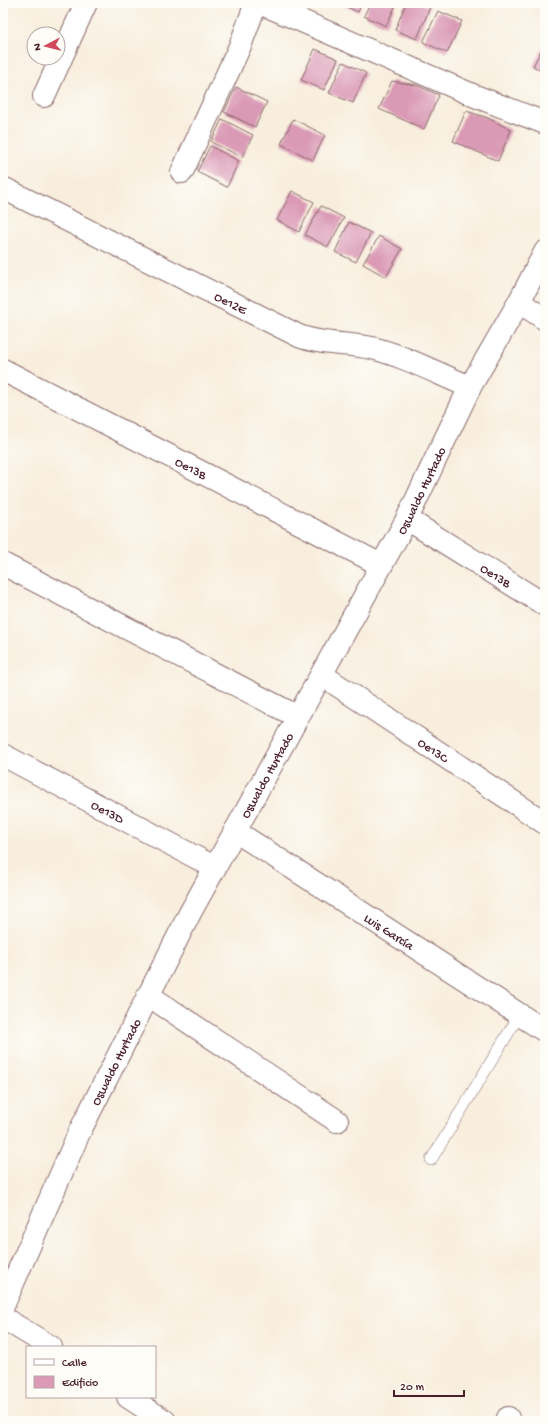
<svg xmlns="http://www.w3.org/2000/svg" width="548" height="1424" viewBox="0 0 548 1424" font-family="'Gochi Hand',sans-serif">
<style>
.building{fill:#da99b5}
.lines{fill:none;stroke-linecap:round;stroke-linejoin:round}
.lane-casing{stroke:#876769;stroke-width:12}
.street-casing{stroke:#876769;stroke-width:24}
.lane{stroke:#fff;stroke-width:11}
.street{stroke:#fff;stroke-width:22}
.labels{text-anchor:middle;stroke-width:4;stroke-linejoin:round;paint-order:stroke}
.street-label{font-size:13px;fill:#4a1f2b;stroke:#fdfcf7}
</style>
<rect width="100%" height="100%" fill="#fdfcf7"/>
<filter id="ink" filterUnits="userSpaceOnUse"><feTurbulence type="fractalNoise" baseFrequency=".025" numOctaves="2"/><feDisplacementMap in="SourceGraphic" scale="8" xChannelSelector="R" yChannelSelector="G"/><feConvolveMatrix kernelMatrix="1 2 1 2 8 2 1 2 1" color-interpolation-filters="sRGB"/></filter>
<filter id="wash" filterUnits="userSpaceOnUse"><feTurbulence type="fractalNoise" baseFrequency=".012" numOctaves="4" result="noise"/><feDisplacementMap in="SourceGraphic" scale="16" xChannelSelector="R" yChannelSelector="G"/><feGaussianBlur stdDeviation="0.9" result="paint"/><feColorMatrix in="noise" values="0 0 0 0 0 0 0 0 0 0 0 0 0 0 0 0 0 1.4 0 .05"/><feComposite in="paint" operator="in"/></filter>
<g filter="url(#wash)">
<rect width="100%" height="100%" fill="#f8eedd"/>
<g id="blocks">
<!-- building -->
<path class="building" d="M 338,3 L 362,3 L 358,12 Z
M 370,3 L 397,3 L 386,26 L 364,16 Z
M 406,3 L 420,3 L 430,7 L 417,39 L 395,30 Z
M 438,11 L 462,21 L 447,53 L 423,42 Z
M 545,43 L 545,73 L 533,66 Z
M 315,49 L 338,59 L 324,90 L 301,80 Z
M 343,62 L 366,73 L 353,103 L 329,93 Z
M 392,81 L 416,85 L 439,95 L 424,129 L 379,109 Z
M 236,87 L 267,102 L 255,127 L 224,112 Z
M 466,111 L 488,118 L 511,130 L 498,161 L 453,141 Z
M 222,119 L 253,135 L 242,157 L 211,142 Z
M 293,119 L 325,135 L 313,160 L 281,144 Z
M 210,146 L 239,161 L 227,187 L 197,172 Z
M 292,191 L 314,202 L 299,232 L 277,220 Z
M 321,206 L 344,218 L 328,247 L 305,235 Z
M 349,222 L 371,233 L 356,262 L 335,252 Z
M 379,236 L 402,249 L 386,277 L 363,264 Z"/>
</g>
</g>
<g filter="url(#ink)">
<use href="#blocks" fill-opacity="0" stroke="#876769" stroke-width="1"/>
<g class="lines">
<!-- lane casing -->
<g class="lane-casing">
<path id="lane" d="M 431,1160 L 520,1014"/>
</g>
<!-- street casing -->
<g class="street-casing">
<g id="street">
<path d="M 260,3 L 475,96 L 545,123"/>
<path d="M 44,96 L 86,3"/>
<path d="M 182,172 L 240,46 L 256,3"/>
<path id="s1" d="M 3,188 L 299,336 C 322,345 348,343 372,348 C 405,356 438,374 470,387"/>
<path d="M 519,302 L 545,319"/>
<path id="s2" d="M 3,370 L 381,565"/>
<path id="s3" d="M 407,519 L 545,605"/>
<path d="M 3,564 L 298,717"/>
<path id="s4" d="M 322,675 L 545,823"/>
<path id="s5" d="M 3,755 L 214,867"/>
<path id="s6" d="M 235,831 L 545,1031"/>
<path d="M 148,995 L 337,1121"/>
<path id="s7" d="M 3,1306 L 79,1133 L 190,913 L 407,519 L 470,387 L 519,302 L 545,252"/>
<path d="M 3,1318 L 51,1347"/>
<path d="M 128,1397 L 165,1421"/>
<path d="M 507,1421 L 508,1418"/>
</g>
</g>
<!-- lane -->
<use href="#lane" class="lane"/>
<!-- street -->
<use href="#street" class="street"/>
</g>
</g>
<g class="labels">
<!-- street labels -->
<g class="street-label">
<text dy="5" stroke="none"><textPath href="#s1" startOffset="255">Oe12E</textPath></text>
<text dy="5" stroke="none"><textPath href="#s2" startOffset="212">Oe13B</textPath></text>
<text dy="5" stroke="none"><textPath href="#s7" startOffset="917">Oswaldo Hurtado</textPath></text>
<text dy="5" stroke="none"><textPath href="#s3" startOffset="105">Oe13B</textPath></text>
<text dy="5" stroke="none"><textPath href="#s4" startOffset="134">Oe13C</textPath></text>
<text dy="5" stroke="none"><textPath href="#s7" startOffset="593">Oswaldo Hurtado</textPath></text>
<text dy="5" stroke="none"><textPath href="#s5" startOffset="119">Oe13D</textPath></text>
<text dy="5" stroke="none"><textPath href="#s6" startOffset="184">Luis García</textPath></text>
<text dy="5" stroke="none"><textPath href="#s7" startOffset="269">Oswaldo Hurtado</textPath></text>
</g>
</g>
<!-- margin -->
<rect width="548" height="1424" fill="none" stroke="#fdfcf7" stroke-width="16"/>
<!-- legend -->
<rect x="26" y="1346" width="130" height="52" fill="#fdfcf7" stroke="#b5a4a5"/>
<rect x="34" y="1359" width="20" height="6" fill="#ffffff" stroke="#b5a4a5"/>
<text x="62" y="1366" font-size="12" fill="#4a1f2b">Calle</text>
<rect x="34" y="1376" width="20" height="12" fill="#da99b5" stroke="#b5a4a5"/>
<text x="62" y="1386" font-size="12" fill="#4a1f2b">Edificio</text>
<!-- north arrow -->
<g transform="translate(46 46) rotate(263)"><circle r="19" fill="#fdfcf7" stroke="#b5a4a5"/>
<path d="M0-3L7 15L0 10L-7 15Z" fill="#d1495b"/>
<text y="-6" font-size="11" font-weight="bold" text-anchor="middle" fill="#4a1f2b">N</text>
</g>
<!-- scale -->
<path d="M394 1390v6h70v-6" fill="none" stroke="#4a1f2b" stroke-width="2"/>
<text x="400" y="1390" font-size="12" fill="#4a1f2b" stroke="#fdfcf7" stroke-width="3" paint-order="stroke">20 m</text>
</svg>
